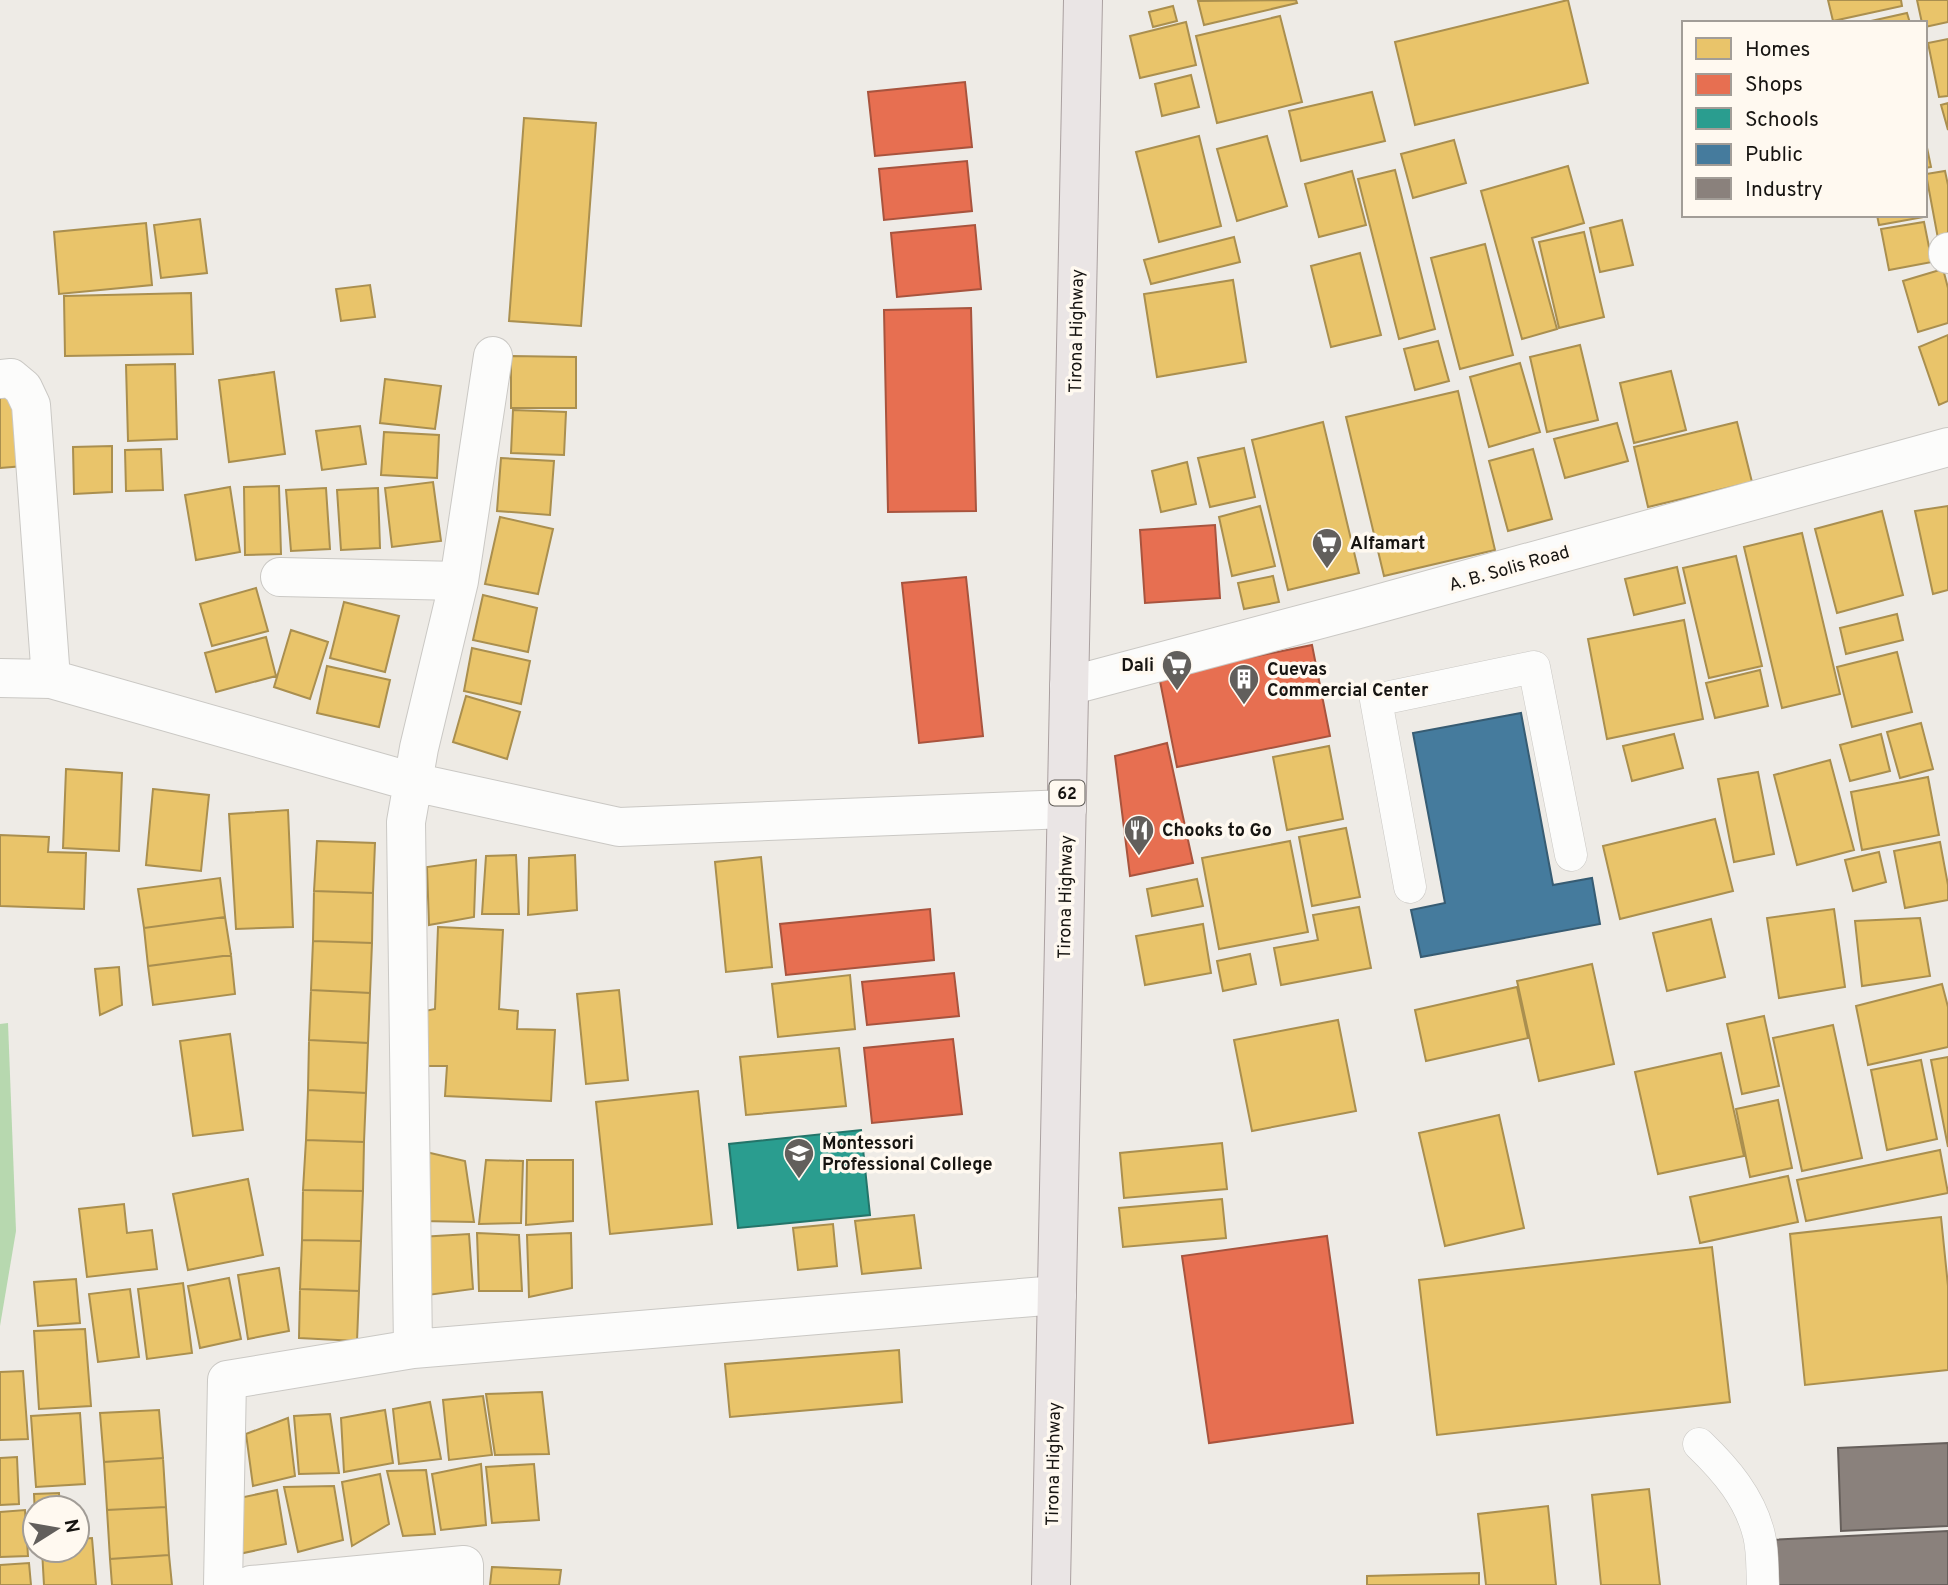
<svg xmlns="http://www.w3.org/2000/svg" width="1948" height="1585" viewBox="0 0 1948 1585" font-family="Overpass,sans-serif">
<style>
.forest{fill:#b7d8af}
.homes{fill:#e9c46a;stroke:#aa8f4f;stroke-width:2}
.shops{fill:#e76f51;stroke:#a8543e;stroke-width:2}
.schools{fill:#2a9d8f;stroke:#247469;stroke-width:2}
.public{fill:#457b9d;stroke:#375c73;stroke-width:2}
.industry{fill:#8a817c;stroke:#67605c;stroke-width:2}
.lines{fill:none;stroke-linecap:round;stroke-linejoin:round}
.service-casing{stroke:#cac8c4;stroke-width:33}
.minor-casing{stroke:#cac8c4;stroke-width:40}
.tertiary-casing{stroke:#cac8c4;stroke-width:40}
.primary-casing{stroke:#aaa0a0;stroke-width:40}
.service{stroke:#fcfcfb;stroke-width:32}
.minor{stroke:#fcfcfb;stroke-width:38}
.tertiary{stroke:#fcfcfb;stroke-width:38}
.primary{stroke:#eae5e5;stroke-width:38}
.labels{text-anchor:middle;stroke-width:7;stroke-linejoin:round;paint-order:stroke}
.shield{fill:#fff9f0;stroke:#5c5954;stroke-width:2}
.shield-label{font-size:16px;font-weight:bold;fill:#161411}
.street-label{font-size:18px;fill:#161411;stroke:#fff9f0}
.poi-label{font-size:18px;font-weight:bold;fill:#161411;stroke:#fff9f0;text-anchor:start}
</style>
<rect width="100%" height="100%" fill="#eeebe6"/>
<!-- forest -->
<path class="forest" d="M 8,1023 L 16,1231 L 0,1326 L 0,1024 Z"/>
<!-- homes -->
<path class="homes" d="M 1296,0 L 1297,3 L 1204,25 L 1198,1 Z
M 1568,0 L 1588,83 L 1415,125 L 1395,42 Z
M 1828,0 L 1901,0 L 1902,6 L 1833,21 Z
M 1917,0 L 1948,0 L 1948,22 L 1925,27 L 1925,23 L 1922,23 Z
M 1173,6 L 1177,21 L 1153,27 L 1149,12 Z
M 1907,13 L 1910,23 L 1862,23 Z
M 1280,16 L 1302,102 L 1217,123 L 1196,36 Z
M 1186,22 L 1196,65 L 1140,78 L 1130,36 Z
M 1948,39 L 1948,96 L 1939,97 L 1928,43 Z
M 1191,75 L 1199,107 L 1162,116 L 1155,84 Z
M 1372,92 L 1385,141 L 1301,161 L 1289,111 Z
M 1948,103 L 1948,130 L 1941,105 Z
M 524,118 L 596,123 L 581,326 L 509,321 Z
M 1199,136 L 1221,226 L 1159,242 L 1136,152 Z
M 1267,136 L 1287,206 L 1237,221 L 1217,149 Z
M 1925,138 L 1931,167 L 1925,168 Z
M 1454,140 L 1466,183 L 1413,198 L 1401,154 Z
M 1568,166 L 1584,223 L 1532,238 L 1557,329 L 1522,339 L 1481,191 Z
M 1395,170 L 1435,329 L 1399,339 L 1358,179 Z
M 1352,171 L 1366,225 L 1319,237 L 1305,184 Z
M 1945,171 L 1948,185 L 1948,243 L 1939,244 L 1926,174 Z
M 1877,215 L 1924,215 L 1924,217 L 1879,225 Z
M 200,219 L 207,273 L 161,278 L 154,225 Z
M 1622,220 L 1633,265 L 1600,272 L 1590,228 Z
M 1924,222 L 1932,262 L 1889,270 L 1881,229 Z
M 146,223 L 152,285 L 59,294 L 54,232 Z
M 1584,232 L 1604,317 L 1559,328 L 1539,242 Z
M 1234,237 L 1240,262 L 1151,284 L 1144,260 Z
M 1485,244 L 1513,355 L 1460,369 L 1431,258 Z
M 1360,253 L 1381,335 L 1331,347 L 1311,266 Z
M 1943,269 L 1948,288 L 1948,323 L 1918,332 L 1903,281 Z
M 1233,280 L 1246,362 L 1157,377 L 1144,294 Z
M 370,285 L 375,317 L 341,321 L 336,289 Z
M 191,293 L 193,354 L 65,356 L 64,296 Z
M 1948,335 L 1948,401 L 1939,405 L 1919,347 Z
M 1438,341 L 1449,381 L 1415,390 L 1404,349 Z
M 1580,345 L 1598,420 L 1547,432 L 1530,357 Z
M 511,356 L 576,357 L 576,408 L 511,408 Z
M 1520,363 L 1540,432 L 1489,447 L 1470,377 Z
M 175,364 L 177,439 L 128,441 L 126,365 Z
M 1671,371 L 1686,430 L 1634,443 L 1620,383 Z
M 274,372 L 285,454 L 229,462 L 219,380 Z
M 385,379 L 441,386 L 435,429 L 380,423 Z
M 1458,391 L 1495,550 L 1384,576 L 1346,417 Z
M 19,396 L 24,466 L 0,468 L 0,397 Z
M 513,410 L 566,412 L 564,455 L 511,453 Z
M 1323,422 L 1359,573 L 1288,590 L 1252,440 Z
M 1737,422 L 1752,482 L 1648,507 L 1634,447 Z
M 1617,423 L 1628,461 L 1565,478 L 1554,439 Z
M 360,426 L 366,464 L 322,470 L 316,431 Z
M 384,432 L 439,435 L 437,478 L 381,475 Z
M 112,446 L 112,492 L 74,494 L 73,447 Z
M 1244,448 L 1255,497 L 1210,507 L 1198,458 Z
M 161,449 L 163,490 L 126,491 L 125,450 Z
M 1533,449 L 1552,519 L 1508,531 L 1489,461 Z
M 501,458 L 554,461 L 550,515 L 497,511 Z
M 1187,462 L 1196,504 L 1161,512 L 1152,471 Z
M 433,482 L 441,541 L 392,547 L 385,488 Z
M 279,486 L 281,554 L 245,555 L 244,487 Z
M 230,487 L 240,552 L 196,560 L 185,495 Z
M 326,488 L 330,549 L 291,551 L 286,490 Z
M 378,488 L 380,548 L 341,550 L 337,490 Z
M 1260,506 L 1275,566 L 1232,576 L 1219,517 Z
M 1948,506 L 1948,590 L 1933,594 L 1915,511 Z
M 1882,511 L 1903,595 L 1837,613 L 1815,529 Z
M 500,517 L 553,529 L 538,594 L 485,584 Z
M 1802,533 L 1840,694 L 1782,708 L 1744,547 Z
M 1736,556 L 1762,666 L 1709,678 L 1683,568 Z
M 1677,567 L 1685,603 L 1634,615 L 1625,579 Z
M 1273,576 L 1279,602 L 1244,609 L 1238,583 Z
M 256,588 L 268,631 L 212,646 L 200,604 Z
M 483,595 L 537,608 L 528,652 L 473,640 Z
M 344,602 L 399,616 L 385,672 L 330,658 Z
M 1897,614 L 1903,640 L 1846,654 L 1840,628 Z
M 1684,620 L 1703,719 L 1607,739 L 1588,639 Z
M 291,630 L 328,642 L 310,699 L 274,687 Z
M 266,637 L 276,676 L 216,692 L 205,653 Z
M 472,648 L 530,661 L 521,704 L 464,691 Z
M 1897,652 L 1912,712 L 1852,727 L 1837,667 Z
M 327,666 L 390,680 L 379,727 L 317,713 Z
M 1760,670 L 1768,706 L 1715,718 L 1706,683 Z
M 466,696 L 520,712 L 507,759 L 453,742 Z
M 1921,723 L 1933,769 L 1900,778 L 1887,732 Z
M 1674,734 L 1683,768 L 1632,781 L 1623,746 Z
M 1881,734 L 1890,771 L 1850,781 L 1840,745 Z
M 1329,746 L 1343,819 L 1287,830 L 1273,757 Z
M 1830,760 L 1854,850 L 1797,865 L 1774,775 Z
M 66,769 L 122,773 L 119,851 L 63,848 Z
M 1758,772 L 1774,854 L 1734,862 L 1718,779 Z
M 1928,777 L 1939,835 L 1862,850 L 1851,792 Z
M 153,789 L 209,795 L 201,871 L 146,865 Z
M 288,810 L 293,927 L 236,929 L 229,814 Z
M 1715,819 L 1733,891 L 1620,919 L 1603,846 Z
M 1346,828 L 1360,897 L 1312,906 L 1299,837 Z
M 0,835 L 49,837 L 48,852 L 86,853 L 84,909 L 0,906 Z
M 317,841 L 375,843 L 373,893 L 314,891 Z
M 1290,841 L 1308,932 L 1219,949 L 1202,858 Z
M 1940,842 L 1948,885 L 1948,900 L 1905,908 L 1894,851 Z
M 1879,852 L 1886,882 L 1853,891 L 1845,860 Z
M 516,855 L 519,914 L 482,914 L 486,856 Z
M 575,855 L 577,910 L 528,915 L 529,858 Z
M 761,857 L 772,967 L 726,972 L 715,862 Z
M 476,860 L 474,917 L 429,925 L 427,867 Z
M 220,878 L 225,917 L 144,928 L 138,889 Z
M 1197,879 L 1203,906 L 1152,916 L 1147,889 Z
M 314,891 L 373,893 L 372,943 L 313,941 Z
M 1359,907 L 1371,968 L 1281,985 L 1274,948 L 1318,940 L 1313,915 Z
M 1834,909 L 1845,987 L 1779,998 L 1767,918 Z
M 225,917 L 231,955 L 148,966 L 144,928 Z
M 1920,918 L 1930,976 L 1862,986 L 1855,921 Z
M 1711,919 L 1725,977 L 1667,991 L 1653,933 Z
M 1203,924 L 1211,973 L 1145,985 L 1136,936 Z
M 438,927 L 503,930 L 499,1009 L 518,1011 L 517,1029 L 555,1030 L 551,1101 L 445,1096 L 447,1066 L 423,1066 L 425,1011 L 435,1009 Z
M 313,941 L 372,943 L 370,993 L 311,990 Z
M 1250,954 L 1256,984 L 1223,991 L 1217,961 Z
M 231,955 L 235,994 L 153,1005 L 148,966 Z
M 1592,964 L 1614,1064 L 1539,1081 L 1517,981 Z
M 119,967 L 122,1005 L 100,1015 L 95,969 Z
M 850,975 L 855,1029 L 778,1037 L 772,984 Z
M 1942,984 L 1948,1007 L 1948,1047 L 1868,1065 L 1856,1006 Z
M 1517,987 L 1528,1038 L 1426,1061 L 1415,1010 Z
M 311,990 L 370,993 L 368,1043 L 309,1040 Z
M 619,990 L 628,1080 L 586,1084 L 577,994 Z
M 1764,1016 L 1779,1086 L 1742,1094 L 1727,1024 Z
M 1338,1020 L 1356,1111 L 1252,1131 L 1234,1040 Z
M 1833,1025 L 1862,1158 L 1802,1171 L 1773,1038 Z
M 230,1034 L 243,1130 L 193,1136 L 180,1041 Z
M 309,1040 L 368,1043 L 366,1093 L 308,1090 Z
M 839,1048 L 846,1106 L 746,1115 L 740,1057 Z
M 1721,1053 L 1744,1156 L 1658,1174 L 1635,1072 Z
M 1948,1057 L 1948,1147 L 1931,1060 Z
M 1921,1060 L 1937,1139 L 1887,1150 L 1871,1070 Z
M 308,1090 L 366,1093 L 364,1142 L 306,1140 Z
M 698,1091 L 712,1224 L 610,1234 L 596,1102 Z
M 1778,1100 L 1792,1168 L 1750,1177 L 1736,1109 Z
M 1499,1115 L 1524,1228 L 1445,1246 L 1419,1133 Z
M 306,1140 L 364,1142 L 363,1191 L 303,1190 Z
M 1222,1143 L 1227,1189 L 1124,1198 L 1120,1153 Z
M 1940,1150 L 1948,1193 L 1806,1221 L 1797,1180 Z
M 426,1152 L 465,1161 L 474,1222 L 421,1221 Z
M 486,1160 L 523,1161 L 521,1223 L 479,1224 Z
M 527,1160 L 573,1160 L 573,1221 L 526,1225 Z
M 1788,1176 L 1798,1222 L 1700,1243 L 1690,1197 Z
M 248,1179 L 263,1255 L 188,1270 L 173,1194 Z
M 303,1190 L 363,1191 L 361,1241 L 302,1240 Z
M 1222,1199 L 1226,1238 L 1123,1247 L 1119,1208 Z
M 124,1204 L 127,1233 L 152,1230 L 157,1269 L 87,1277 L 79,1209 Z
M 914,1215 L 921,1268 L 862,1274 L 855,1221 Z
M 1941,1217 L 1948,1286 L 1948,1370 L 1805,1385 L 1790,1234 Z
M 833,1224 L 837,1266 L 798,1270 L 793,1228 Z
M 477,1233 L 519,1235 L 522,1291 L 479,1291 Z
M 571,1233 L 572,1288 L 529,1297 L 527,1235 Z
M 469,1234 L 473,1289 L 428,1295 L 420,1237 Z
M 302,1240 L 361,1241 L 359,1291 L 300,1289 Z
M 1712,1247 L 1730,1402 L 1437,1435 L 1419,1280 Z
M 279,1268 L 289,1331 L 248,1339 L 238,1275 Z
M 229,1278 L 241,1339 L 200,1348 L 188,1286 Z
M 76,1279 L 80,1323 L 38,1326 L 34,1282 Z
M 183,1283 L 192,1353 L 147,1359 L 138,1289 Z
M 130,1289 L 139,1357 L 98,1362 L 89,1294 Z
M 300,1289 L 359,1291 L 357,1341 L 299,1338 Z
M 85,1329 L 91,1406 L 39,1409 L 34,1331 Z
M 899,1350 L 902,1402 L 730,1417 L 725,1364 Z
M 23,1371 L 28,1439 L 0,1440 L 0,1372 Z
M 542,1392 L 549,1454 L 495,1455 L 486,1394 Z
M 483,1396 L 492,1455 L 449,1460 L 443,1400 Z
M 430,1402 L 441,1459 L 399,1464 L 393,1409 Z
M 159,1410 L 163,1458 L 104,1462 L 100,1413 Z
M 385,1410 L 393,1463 L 344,1472 L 341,1418 Z
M 80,1413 L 85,1484 L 36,1487 L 31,1416 Z
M 330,1414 L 339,1473 L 299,1474 L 294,1416 Z
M 288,1418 L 295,1476 L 253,1486 L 246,1434 Z
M 17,1457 L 19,1504 L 0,1505 L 0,1458 Z
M 163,1458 L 166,1507 L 107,1510 L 104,1462 Z
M 481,1464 L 486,1525 L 441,1530 L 432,1474 Z
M 534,1464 L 539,1520 L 492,1523 L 486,1467 Z
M 426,1470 L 435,1534 L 403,1536 L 387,1471 Z
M 380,1474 L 389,1524 L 352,1546 L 342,1482 Z
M 334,1486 L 343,1540 L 298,1552 L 284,1487 Z
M 1649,1489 L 1660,1585 L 1601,1585 L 1592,1495 Z
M 277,1490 L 286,1544 L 239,1554 L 230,1500 Z
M 59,1493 L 60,1508 L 35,1508 L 35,1516 L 34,1494 Z
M 1548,1506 L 1556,1585 L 1486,1585 L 1478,1514 Z
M 166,1507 L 169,1555 L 110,1559 L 107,1510 Z
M 25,1510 L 28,1556 L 0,1557 L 0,1512 Z
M 92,1538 L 96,1585 L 44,1585 L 42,1550 L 77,1550 L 77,1539 Z
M 169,1555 L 172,1585 L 112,1585 L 110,1559 Z
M 29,1563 L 31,1585 L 0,1585 L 0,1565 Z
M 492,1567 L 561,1570 L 559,1585 L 490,1585 Z
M 1479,1573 L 1479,1585 L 1367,1585 L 1367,1576 Z"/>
<!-- shops -->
<path class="shops" d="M 965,82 L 972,147 L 875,156 L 868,92 Z
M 967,161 L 972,211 L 884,220 L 879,169 Z
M 975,225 L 981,289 L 897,297 L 891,233 Z
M 971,308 L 976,511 L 888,512 L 884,310 Z
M 1215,525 L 1220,598 L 1145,603 L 1140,530 Z
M 966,577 L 983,736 L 919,743 L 902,583 Z
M 1312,645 L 1330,736 L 1177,767 L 1159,676 Z
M 1167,743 L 1193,863 L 1130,876 L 1115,756 Z
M 930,909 L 934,960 L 786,975 L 780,924 Z
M 954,973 L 959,1016 L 867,1025 L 862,982 Z
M 953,1039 L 962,1114 L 872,1123 L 864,1048 Z
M 1327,1236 L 1353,1423 L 1209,1443 L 1182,1256 Z"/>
<!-- schools -->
<path class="schools" d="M 861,1130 L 870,1215 L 738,1228 L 729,1144 Z"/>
<!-- public -->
<path class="public" d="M 1521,713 L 1553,885 L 1592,878 L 1600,924 L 1421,957 L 1411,910 L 1445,903 L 1413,733 Z"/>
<!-- industry -->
<path class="industry" d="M 1948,1443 L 1948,1526 L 1841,1531 L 1838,1448 Z
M 1948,1531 L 1948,1585 L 1773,1585 L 1770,1540 Z"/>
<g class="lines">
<!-- service casing -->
<g class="service-casing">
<path id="service" d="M 1410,887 L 1376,700 L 1534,667 L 1571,855
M 1699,1444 C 1726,1470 1750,1498 1759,1535 C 1763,1551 1762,1569 1763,1585"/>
</g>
<!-- minor casing -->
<g class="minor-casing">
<path id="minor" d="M 1948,252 L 1948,254
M 0,379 L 11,378 L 23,388 L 31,405 L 51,679
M 280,577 L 459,581
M 0,678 L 51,679 L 413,782 L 619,827 L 1067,809
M 413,1349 L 406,822 L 419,748 L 459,581 L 493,356
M 223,1585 L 227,1380 L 413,1349 L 1057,1295
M 251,1585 L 464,1565 L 464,1585"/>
</g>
<!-- tertiary casing -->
<g class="tertiary-casing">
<path id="tertiary" d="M 1069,686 L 1359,609 L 1948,447"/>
</g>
<!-- primary casing -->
<g class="primary-casing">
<path id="primary" d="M 1051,1585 L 1083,0"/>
</g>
<!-- service -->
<use href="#service" class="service"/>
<!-- minor -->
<use href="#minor" class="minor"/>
<!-- tertiary -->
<use href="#tertiary" class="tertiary"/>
<!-- primary -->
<use href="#primary" class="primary"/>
</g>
<!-- icons -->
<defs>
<g id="supermarket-pin" transform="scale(1.575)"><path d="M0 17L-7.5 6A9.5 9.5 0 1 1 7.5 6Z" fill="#625f5c" stroke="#fff9f0"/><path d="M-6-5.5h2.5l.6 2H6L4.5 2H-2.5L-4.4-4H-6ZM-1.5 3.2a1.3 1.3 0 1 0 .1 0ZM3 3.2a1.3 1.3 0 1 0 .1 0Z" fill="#fff"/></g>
<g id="building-pin" transform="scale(1.575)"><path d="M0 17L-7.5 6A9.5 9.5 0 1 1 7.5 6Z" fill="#625f5c" stroke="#fff9f0"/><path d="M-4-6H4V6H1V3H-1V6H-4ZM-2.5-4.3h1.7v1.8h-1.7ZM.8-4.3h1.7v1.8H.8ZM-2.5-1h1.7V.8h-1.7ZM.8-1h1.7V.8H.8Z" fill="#fff"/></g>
<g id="restaurant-pin" transform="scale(1.575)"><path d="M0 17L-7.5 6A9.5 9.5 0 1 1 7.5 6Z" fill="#625f5c" stroke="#fff9f0"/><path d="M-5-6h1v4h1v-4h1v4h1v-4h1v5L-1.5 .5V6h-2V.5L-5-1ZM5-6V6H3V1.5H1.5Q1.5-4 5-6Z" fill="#fff"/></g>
<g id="university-pin" transform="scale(1.575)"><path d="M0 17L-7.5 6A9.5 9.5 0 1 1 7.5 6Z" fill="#625f5c" stroke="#fff9f0"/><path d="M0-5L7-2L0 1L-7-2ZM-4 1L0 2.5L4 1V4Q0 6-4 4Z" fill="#fff"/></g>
</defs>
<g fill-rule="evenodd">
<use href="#supermarket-pin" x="1327" y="543"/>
<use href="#supermarket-pin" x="1177" y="665"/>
<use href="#building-pin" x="1244" y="679"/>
<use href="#restaurant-pin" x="1139" y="830"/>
<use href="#university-pin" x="799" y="1153"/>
</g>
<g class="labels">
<!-- shield labels -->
<rect class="shield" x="1049.5" y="780.5" width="35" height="25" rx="5"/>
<g class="shield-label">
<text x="1067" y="799">62</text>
</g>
<!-- street labels -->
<g class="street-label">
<text transform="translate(1076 331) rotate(-89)" y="6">Tirona Highway</text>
<text transform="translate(1509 568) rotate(-16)" y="6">A. B. Solis Road</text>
<text transform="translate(1065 897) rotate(-89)" y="6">Tirona Highway</text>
<text transform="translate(1053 1464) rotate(-89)" y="6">Tirona Highway</text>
</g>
<!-- poi labels -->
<g class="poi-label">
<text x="1350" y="549">Alfamart</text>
<text x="1154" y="671" text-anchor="end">Dali</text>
<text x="1267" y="675">Cuevas<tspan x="1267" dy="21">Commercial Center</tspan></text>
<text x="1162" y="836">Chooks to Go</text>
<text x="822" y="1149">Montessori<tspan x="822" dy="21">Professional College</tspan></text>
</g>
</g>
<!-- legend -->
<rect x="1682" y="21" width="245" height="196" fill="#fff9f0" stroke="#a29d97" stroke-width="2"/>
<rect x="1696" y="38" width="35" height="21" fill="#e9c46a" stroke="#a29d97" stroke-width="2"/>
<text x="1745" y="56" font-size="21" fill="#161411">Homes</text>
<rect x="1696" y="74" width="35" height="21" fill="#e76f51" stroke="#a29d97" stroke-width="2"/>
<text x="1745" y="91" font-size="21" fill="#161411">Shops</text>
<rect x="1696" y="108" width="35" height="21" fill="#2a9d8f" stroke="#a29d97" stroke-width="2"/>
<text x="1745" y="126" font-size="21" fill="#161411">Schools</text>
<rect x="1696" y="144" width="35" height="21" fill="#457b9d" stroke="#a29d97" stroke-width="2"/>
<text x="1745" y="161" font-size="21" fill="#161411">Public</text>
<rect x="1696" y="178" width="35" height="21" fill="#8a817c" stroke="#a29d97" stroke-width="2"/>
<text x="1745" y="196" font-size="21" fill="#161411">Industry</text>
<!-- north arrow -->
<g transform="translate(56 1529) rotate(79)"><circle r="33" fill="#fff9f0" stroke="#a29d97" stroke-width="2"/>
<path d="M0-5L12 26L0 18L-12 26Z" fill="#625f5c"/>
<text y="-10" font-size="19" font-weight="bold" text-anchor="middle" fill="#161411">N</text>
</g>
</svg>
